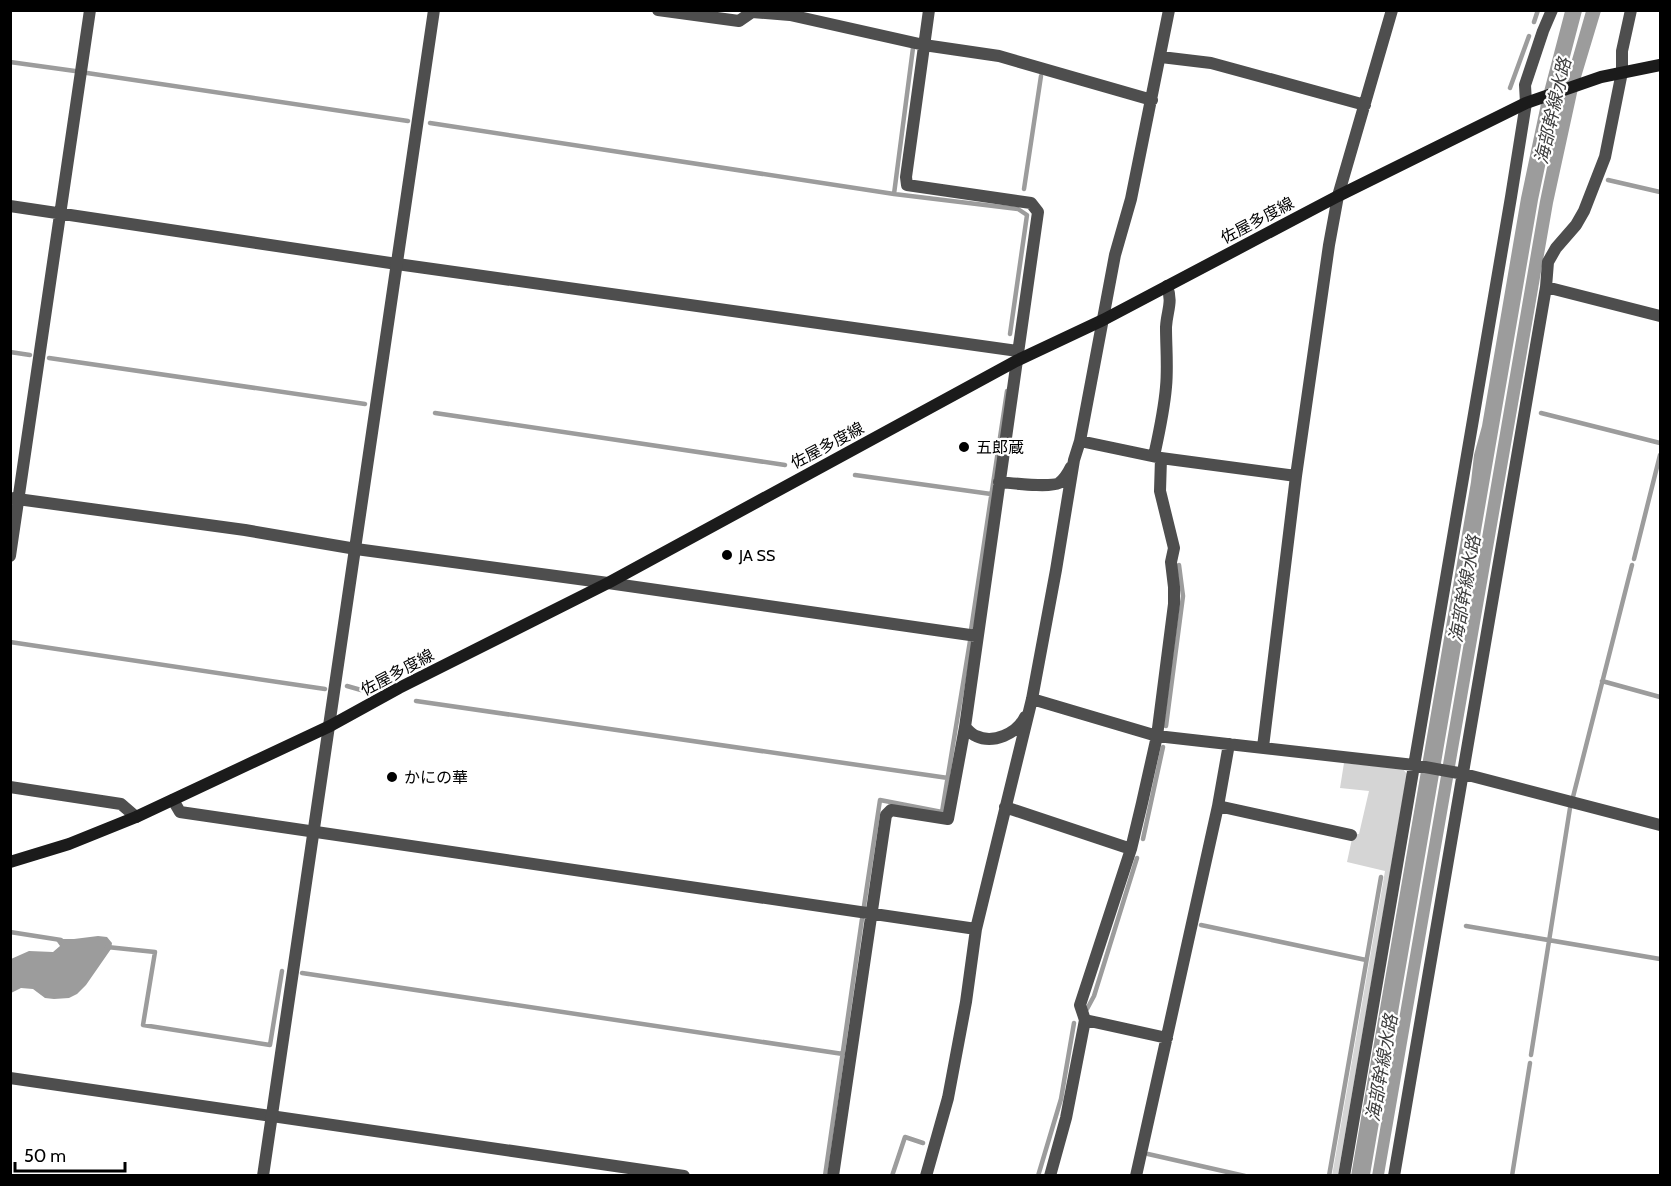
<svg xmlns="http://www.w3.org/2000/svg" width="1671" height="1186" viewBox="0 0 1671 1186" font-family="Cabin,'Noto Sans JP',sans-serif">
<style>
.green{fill:#d5d5d5}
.water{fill:#9c9c9c}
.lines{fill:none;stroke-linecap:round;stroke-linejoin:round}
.stream{stroke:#9c9c9c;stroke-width:4.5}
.minor{stroke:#4e4e4e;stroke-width:12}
.tertiary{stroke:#4e4e4e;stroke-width:12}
.secondary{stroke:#1b1b1b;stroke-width:12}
.poi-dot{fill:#000;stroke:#fff;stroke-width:2}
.labels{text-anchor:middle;stroke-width:4.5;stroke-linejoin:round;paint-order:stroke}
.street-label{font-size:16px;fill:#000;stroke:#fff}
.poi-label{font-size:16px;fill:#000;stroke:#fff;text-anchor:start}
.water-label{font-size:18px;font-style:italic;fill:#3d3d3d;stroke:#fff}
</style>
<rect width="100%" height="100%" fill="#fff"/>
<!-- green -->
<path class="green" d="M 1344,763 L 1403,769 L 1407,774 L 1338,1175 L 1332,1176 L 1385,871 L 1347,862 L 1353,834 L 1359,834 L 1369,791 L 1340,788 Z"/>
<!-- water -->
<path class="water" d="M 1565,11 L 1582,11 L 1560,95 L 1538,200 L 1370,1175 L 1351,1176 L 1471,482 L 1474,455 L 1482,426 L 1521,198 L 1542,99 Z
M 1586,11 L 1601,11 L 1579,84 L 1553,203 L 1384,1175 L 1372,1176 L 1540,201 L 1563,91 Z
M 98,936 L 107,937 L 112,943 L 111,949 L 86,985 L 77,994 L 69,998 L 54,999 L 45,998 L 33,989 L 21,988 L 11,993 L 11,959 L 29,951 L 53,952 L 60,946 L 55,939 L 74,939 Z"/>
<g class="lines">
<!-- stream -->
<path class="stream" d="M 1534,22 L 1538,10
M 913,48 L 894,194 L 1018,209 L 1027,215 L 1010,334
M 10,62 L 75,71
M 87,73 L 408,121
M 1510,88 L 1529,36
M 430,123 L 894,194
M 1608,180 L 1660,192
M 1024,189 L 1041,76
M 10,352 L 30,355
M 49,358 L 365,404
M 435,413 L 785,465
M 1541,413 L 1660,443
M 855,475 L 991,494
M 1634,559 L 1660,455
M 971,630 L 1007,391
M 10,642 L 325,689
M 1602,681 L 1660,697
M 347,686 L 361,690
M 416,701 L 948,778
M 1166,726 L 1183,596 L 1179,565
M 1573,797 L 1632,565
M 1143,839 L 1163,747
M 864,906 L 880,800 L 942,812 L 970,641
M 1201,925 L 1366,960
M 1466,926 L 1660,959
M 10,932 L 61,940
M 107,947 L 155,952 L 143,1025 L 270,1045 L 282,971
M 302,973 L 843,1054
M 1087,1009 L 1094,996 L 1137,858
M 1531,1055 L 1570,808
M 1148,1154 L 1245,1176
M 825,1176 L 862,919
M 892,1176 L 905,1137 L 923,1143
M 1038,1176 L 1061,1099 L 1074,1023
M 1329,1176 L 1381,877
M 1512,1176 L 1530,1063"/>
<!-- minor -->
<path class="minor" d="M 658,10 L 739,21 L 752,12 L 790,15 L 924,45 L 999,56 L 1152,100
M 1161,57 L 1211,63 L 1365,105
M 10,206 L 397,264 L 1018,351
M 1546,287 L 1660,316
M 1080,441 L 1161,458 L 1296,476
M 1154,456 C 1159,433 1164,411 1166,387 C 1168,367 1166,347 1166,327 C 1167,310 1173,303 1167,286
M 999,482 C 1012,483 1049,488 1059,483 C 1065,479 1068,473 1071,467
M 10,498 L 245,530 L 356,549 L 608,583 L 977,636
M 10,556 L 90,10
M 1032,699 L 1157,736 L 1414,765 L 1464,774 L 1660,825
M 965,727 C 968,730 971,734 976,736 C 993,744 1017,734 1025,717
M 1263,747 L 1296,476 L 1329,245 L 1338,196 L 1392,10
M 10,787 L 121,804 L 136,817
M 173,800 L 180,812 L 976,929
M 1218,806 L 1351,835
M 1005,807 L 1131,849
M 1085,1020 L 1167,1038
M 10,1078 L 684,1176
M 833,1176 L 886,815 L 891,810 L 948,819 L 965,727 L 1038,212 L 1031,203 L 907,185 L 906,177 L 929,10
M 926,1176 L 948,1098 L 966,1002 L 976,929 L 1032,699 L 1056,570 L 1074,460 L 1080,441 L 1115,255 L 1131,199 L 1169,10
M 1050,1176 L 1066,1118 L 1085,1020 L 1080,1005 L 1131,849 L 1142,803 L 1157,736 L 1174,604 L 1174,587 L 1171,562 L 1174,548 L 1160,491 L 1161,458
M 1136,1176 L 1218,806 L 1229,744
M 1344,1176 L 1511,197 L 1526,103 L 1525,85 L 1543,31 L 1552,10
M 1394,1176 L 1546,287 L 1548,262 L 1556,248 L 1576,225 L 1584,211 L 1605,157 L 1622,72 L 1622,51 L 1631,10"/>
<!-- tertiary -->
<path class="tertiary" d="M 263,1176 L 434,10"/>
<!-- secondary -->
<path class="secondary" d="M 10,862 L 69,844 L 136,817 L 330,726 L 399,688 L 608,583 L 1016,361 L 1103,320 L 1338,196 L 1526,103 L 1601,77 L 1660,65"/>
</g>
<!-- markers -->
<g class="poi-dot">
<circle cx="964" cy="447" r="6"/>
<circle cx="727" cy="555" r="6"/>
<circle cx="392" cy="777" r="6"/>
</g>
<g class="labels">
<!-- street labels -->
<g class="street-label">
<text transform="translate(1257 220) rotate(-28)" y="6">佐屋多度線</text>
<text transform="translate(827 445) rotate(-28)" y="6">佐屋多度線</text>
<text transform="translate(397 672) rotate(-28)" y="6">佐屋多度線</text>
</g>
<!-- poi labels -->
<g class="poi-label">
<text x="976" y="453">五郎蔵</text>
<text x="739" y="561">JA SS</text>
<text x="404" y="783">かにの華</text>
</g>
<!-- water labels -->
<g class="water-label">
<text transform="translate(1553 111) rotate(-77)" y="6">海部幹線水路</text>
<text transform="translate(1465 589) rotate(-80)" y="6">海部幹線水路</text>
<text transform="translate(1382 1068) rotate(-80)" y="6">海部幹線水路</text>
</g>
</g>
<!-- border -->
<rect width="1671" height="1186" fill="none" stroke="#000000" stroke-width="24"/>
<!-- scale -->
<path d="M15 1162v9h110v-9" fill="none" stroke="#000000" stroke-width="3"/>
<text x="24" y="1162" font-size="18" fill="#000000" stroke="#ffffff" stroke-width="4.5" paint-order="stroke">50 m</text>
</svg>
